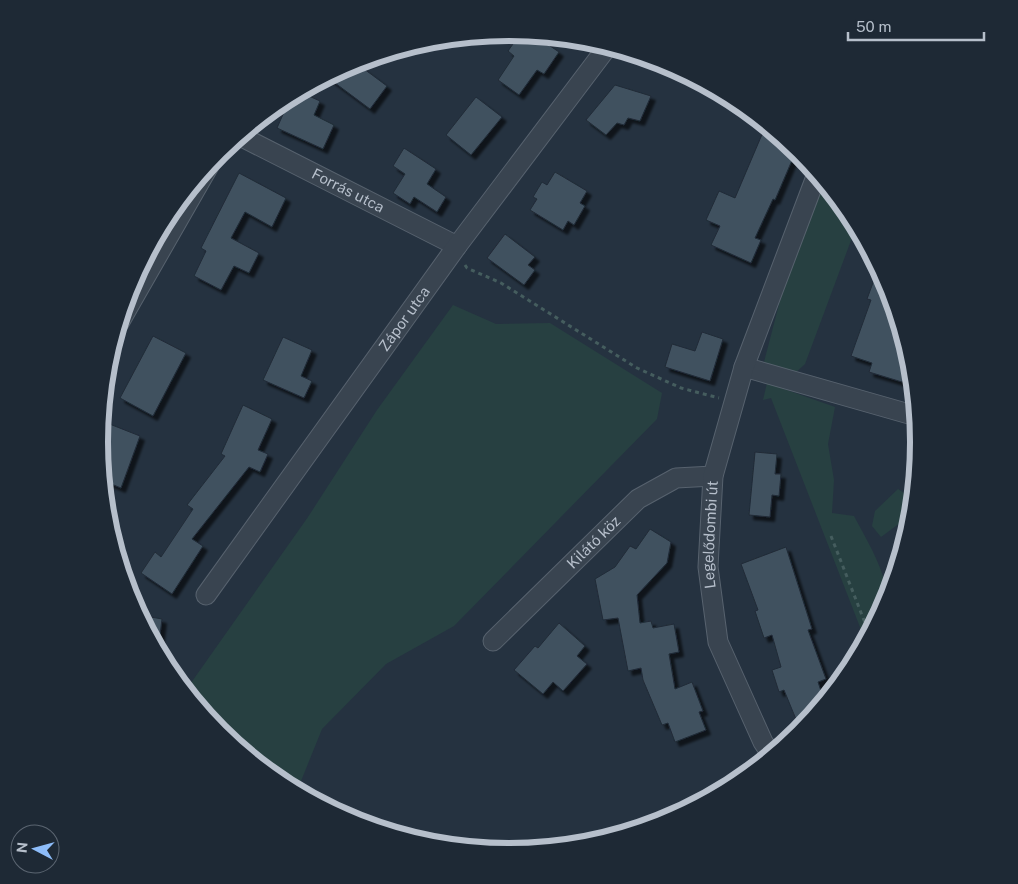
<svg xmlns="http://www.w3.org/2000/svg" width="1018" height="884" viewBox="0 0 1018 884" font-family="'Public Sans',sans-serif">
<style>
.green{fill:#274041}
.building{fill:#41515f;stroke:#202b37;filter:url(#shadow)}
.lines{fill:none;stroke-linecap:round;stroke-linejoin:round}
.street-casing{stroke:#57626e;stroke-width:21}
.path{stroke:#455d5e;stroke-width:3;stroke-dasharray:4 4;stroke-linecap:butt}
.street{stroke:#394450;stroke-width:19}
.labels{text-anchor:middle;stroke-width:4;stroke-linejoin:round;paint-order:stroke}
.street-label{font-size:15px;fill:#b6bfcb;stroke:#1e2935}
.rim{fill:none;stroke:#b6bfcb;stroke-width:6}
</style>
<defs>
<filter id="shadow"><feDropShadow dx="4.5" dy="4.5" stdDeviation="1" flood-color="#0009"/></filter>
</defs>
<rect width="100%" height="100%" fill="#253240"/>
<!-- green -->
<path class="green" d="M 823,182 L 850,215 L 856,227 L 805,364 L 793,375 L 764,362 L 781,297 Z
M 453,305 L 496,324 L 550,323 L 662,393 L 657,419 L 454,626 L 386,664 L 322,729 L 297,791 C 253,767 217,729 186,690 L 308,517 L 377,410 Z
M 767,383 L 835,407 L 828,444 L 834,480 L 832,513 L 854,516 C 865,537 880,561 885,584 C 886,594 876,604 879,614 L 865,640 L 771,398 L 763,400 Z
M 898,489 L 904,493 L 909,504 L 900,523 L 881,537 L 872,526 L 875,511 Z"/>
<!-- building -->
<path class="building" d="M 520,34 L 534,35 L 559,52 L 544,74 L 537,70 L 519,95 L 498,80 L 514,56 L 508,51 Z
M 356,63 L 387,86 L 370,109 L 327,77 Z
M 615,85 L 651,96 L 640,121 L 628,118 L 624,125 L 617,123 L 606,135 L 586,120 Z
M 300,92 L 320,101 L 314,115 L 334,125 L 323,149 L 277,128 L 291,96 Z
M 476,97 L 502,117 L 471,155 L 446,135 Z
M 766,125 L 796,151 L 775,200 L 773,199 L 755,238 L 761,240 L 751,263 L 711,245 L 720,226 L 706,220 L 719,191 L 735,198 Z
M 404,148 L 436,169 L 427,184 L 446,197 L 437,212 L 414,197 L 410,204 L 393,193 L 405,174 L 393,166 Z
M 555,172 L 587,191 L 580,203 L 585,206 L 574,225 L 568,221 L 563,230 L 530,210 L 537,199 L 533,197 L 542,182 L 547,185 Z
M 239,173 L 286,198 L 272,227 L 245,212 L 231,238 L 259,253 L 249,273 L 234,266 L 221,290 L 194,276 L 206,251 L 201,248 Z
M 505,234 L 535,257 L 528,265 L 535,270 L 524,285 L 487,258 Z
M 878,269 L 887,286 L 911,362 L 912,373 L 905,371 L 902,382 L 869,372 L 872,363 L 851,356 L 871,300 L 867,299 Z
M 702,332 L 723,339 L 710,381 L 665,367 L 672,344 L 695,351 Z
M 153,336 L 186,353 L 153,416 L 120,398 Z
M 283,337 L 312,350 L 301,376 L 312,381 L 304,398 L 263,380 Z
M 243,405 L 272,419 L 258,450 L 268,454 L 260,472 L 249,467 L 192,539 L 203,546 L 172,594 L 141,573 L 155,552 L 161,557 L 193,509 L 187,505 L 225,456 L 221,454 Z
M 107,423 L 140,436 L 121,488 L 104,481 L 110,464 L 101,461 L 100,442 Z
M 755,452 L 777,454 L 775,474 L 781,474 L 779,496 L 772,495 L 770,517 L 749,515 Z
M 650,529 L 671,542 L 667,563 L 637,595 L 640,623 L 651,621 L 653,628 L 674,624 L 679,652 L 669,654 L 675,689 L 692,682 L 703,711 L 699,712 L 706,730 L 675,742 L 668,723 L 662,725 L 643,680 L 641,668 L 628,671 L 618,618 L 603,620 L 595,579 L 615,567 L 630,546 L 636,549 Z
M 786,547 L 812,629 L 808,630 L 826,679 L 818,682 L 824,700 L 800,729 L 784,690 L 779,692 L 772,670 L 781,667 L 772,635 L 764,638 L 755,611 L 758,610 L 741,564 Z
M 140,615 L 162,619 L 158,651 Z
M 559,623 L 585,646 L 577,656 L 587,664 L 563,691 L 553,682 L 543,694 L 514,670 L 535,646 L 538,648 Z"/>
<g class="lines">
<!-- street casing -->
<g class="street-casing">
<g id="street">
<path id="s1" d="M 240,136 L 457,246"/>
<path d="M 119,323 L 210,164"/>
<path d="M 744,367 L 916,416"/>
<path id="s2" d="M 206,595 L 457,246 L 608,46"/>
<path id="s3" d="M 493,641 L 638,499 L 676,478 L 713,476"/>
<path id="s4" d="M 771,754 L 763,742 L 718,642 L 708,567 L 713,476 L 744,367 L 817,174"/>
</g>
</g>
<!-- path -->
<path class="path" d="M 465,265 L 467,268 L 501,283 L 637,368 L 681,388 L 719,398
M 831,536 L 869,633"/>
<!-- street -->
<use href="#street" class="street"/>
</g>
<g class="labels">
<!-- street labels -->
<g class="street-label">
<text dy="5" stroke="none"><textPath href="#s1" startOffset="121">Forrás utca</textPath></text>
<text dy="5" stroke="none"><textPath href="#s2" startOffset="340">Zápor utca</textPath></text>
<text dy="5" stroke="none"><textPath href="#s4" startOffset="232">Legelődombi út</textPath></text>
<text dy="5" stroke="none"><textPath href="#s3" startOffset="141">Kilátó köz</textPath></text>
</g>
</g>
<!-- crop -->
<path d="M0 0H1018V884H0ZM108 442a401 401 0 1 1 802 0a401 401 0 1 1-802 0Z" fill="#1e2935" fill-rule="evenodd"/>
<path class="rim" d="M108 442a401 401 0 1 1 802 0a401 401 0 1 1-802 0Z"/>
<!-- north arrow -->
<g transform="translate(35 849) rotate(276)"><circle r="24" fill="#1e2935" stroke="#5b6571"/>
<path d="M0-4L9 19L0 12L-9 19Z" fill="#8dbcf9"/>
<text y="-8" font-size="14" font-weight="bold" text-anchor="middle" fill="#b6bfcb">N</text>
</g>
<!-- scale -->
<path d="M848 32v8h136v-8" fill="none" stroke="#b6bfcb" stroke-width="2.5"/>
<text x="856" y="32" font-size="15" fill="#b6bfcb" stroke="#1e2935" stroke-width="4" paint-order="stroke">50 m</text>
</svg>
